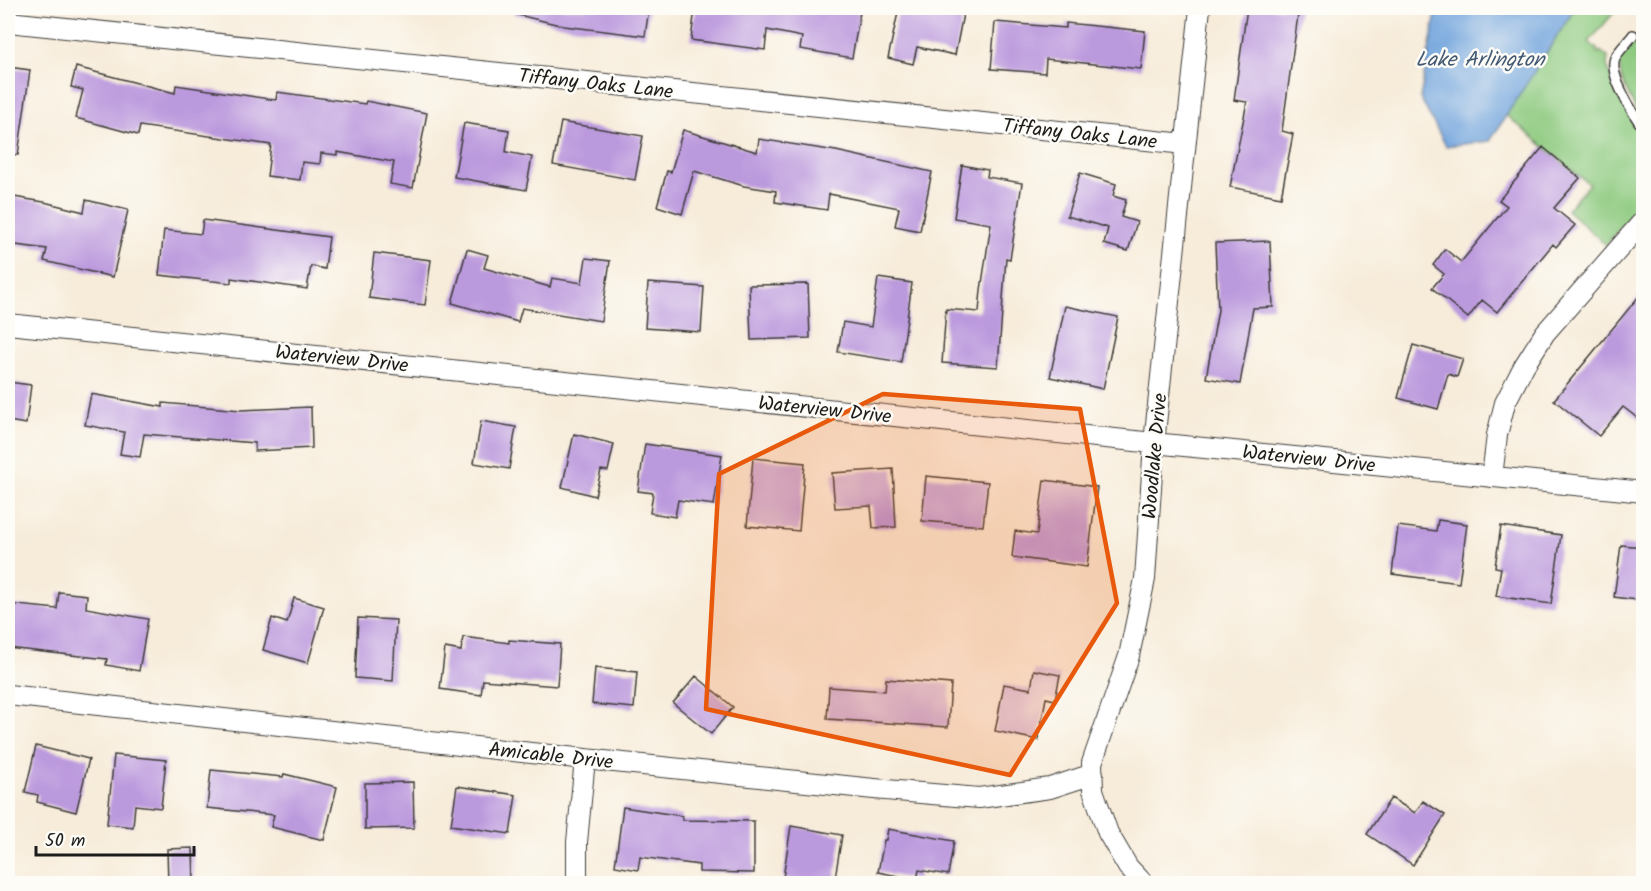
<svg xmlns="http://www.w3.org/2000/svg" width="1651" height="891" viewBox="0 0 1651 891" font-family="Kalam,sans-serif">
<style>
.green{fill:#8eca80;stroke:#55734e;stroke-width:1.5}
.water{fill:#72a4dd;stroke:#47607c;stroke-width:1.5}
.building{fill:#b9d}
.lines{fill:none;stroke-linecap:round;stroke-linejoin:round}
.service-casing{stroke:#3d3b38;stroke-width:12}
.minor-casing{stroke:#3d3b38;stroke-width:22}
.service{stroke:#fff;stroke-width:9}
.minor{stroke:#fff;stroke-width:20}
.marked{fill:#e8590c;fill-opacity:0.2;stroke:#e8590c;stroke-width:4.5;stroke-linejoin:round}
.labels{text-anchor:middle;stroke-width:5;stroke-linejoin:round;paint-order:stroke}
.street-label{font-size:20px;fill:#1c1c1c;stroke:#fdfcf7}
.water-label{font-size:21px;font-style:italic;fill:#435973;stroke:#fdfcf7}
</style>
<rect width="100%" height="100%" fill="#fdfcf7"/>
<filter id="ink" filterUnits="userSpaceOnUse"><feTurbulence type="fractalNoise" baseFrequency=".0167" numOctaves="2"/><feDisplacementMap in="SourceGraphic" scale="12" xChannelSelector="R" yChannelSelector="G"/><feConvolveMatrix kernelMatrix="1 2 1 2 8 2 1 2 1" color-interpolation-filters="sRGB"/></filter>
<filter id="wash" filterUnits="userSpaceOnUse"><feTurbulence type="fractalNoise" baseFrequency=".008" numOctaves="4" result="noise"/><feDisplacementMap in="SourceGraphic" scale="24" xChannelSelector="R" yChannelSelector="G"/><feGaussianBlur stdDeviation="1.35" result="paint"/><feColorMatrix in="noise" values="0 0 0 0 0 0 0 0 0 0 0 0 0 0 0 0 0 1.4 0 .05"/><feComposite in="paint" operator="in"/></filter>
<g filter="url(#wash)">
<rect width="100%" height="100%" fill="#f7ecda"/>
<!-- green -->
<path class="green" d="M 1575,8 L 1624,8 L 1621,12 L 1617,9 L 1589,42 L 1597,49 L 1596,51 L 1598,53 L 1600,51 L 1608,57 L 1607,65 L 1612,82 L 1624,107 L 1643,137 L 1643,201 L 1606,245 L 1567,210 L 1589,184 L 1506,115 Z
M 1639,42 L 1643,45 L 1643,121 C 1635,109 1617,77 1620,62 C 1622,55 1630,48 1635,43 Z"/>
<!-- water -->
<path class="water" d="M 1437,8 L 1575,8 L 1490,141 L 1446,146 L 1420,98 Z"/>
<g id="blocks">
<!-- building -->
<path class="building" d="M 515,8 L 649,8 L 645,36 L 564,26 L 514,14 Z
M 695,8 L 836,8 L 860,12 L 852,58 L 800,49 L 802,37 L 767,30 L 765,50 L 691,40 Z
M 899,8 L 935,8 L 963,14 L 955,55 L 917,47 L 913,64 L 888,58 Z
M 1247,8 L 1299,8 L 1282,131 L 1293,134 L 1281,197 L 1230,187 L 1247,102 L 1234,100 Z
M 995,22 L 1066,28 L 1066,23 L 1145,31 L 1141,69 L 1046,59 L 1045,73 L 991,69 Z
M 8,67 L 30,70 L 18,155 L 8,154 Z
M 76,67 L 175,93 L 176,85 L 276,100 L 277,92 L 365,104 L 366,101 L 427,113 L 413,188 L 390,184 L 394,162 L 337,152 L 337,155 L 321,153 L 320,164 L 302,162 L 300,180 L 267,176 L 271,145 L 140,126 L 138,135 L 76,118 L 83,90 L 71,87 Z
M 561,122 L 643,136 L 635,180 L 553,165 Z
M 464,123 L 509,130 L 506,152 L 532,157 L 526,190 L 454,177 Z
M 683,130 L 757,152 L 759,139 L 836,151 L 932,172 L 920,231 L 895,226 L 899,208 L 829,194 L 827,210 L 775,202 L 776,191 L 744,186 L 694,171 L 682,214 L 657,206 L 667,171 L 671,172 Z
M 1543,147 L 1580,178 L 1554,208 L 1575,225 L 1556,247 L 1553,244 L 1497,312 L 1482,300 L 1468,318 L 1432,288 L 1444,274 L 1433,265 L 1445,249 L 1461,262 L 1507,206 L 1499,200 Z
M 962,165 L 988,170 L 987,177 L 1022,183 L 1010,259 L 1006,258 L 998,367 L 942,363 L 946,309 L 979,312 L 981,290 L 991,224 L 954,218 Z
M 1080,173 L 1116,184 L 1113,196 L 1126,200 L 1121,217 L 1137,222 L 1128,251 L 1104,244 L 1108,228 L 1067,216 Z
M 8,196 L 44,202 L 84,212 L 86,200 L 128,210 L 113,277 L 44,261 L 47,249 L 8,244 Z
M 203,220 L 329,237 L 325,269 L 311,266 L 307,289 L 231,278 L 231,283 L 159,275 L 164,230 L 201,234 Z
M 1270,241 L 1273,307 L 1253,308 L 1240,384 L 1206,378 L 1218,310 L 1215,243 Z
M 467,249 L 488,255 L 484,268 L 550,287 L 552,278 L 582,283 L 586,258 L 610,261 L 601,321 L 522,308 L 518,322 L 452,303 Z
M 374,253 L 431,260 L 425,305 L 369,298 Z
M 878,278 L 912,283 L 901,362 L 838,352 L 843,322 L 871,327 Z
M 648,283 L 704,287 L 701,332 L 645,328 Z
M 808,284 L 810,338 L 751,340 L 749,285 Z
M 1644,290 L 1644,423 L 1623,407 L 1599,436 L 1554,400 Z
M 1065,306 L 1118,317 L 1103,389 L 1050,377 Z
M 1413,345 L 1463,359 L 1457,377 L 1448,374 L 1438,409 L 1398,398 Z
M 8,382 L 31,385 L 26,424 L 8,421 Z
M 91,394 L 163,407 L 163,403 L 241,410 L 311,407 L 312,448 L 255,451 L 255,443 L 144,434 L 140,457 L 120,454 L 124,432 L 85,425 Z
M 481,421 L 516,427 L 509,469 L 474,463 Z
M 574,434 L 614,444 L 608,471 L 601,470 L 595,496 L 562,487 Z
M 645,444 L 722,455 L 714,505 L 678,500 L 675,517 L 650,513 L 653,493 L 638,491 Z
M 753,458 L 805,463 L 799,531 L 747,526 Z
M 893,469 L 896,527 L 873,528 L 871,506 L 835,508 L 832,473 Z
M 926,476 L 988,482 L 983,526 L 922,521 Z
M 1044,480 L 1097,487 L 1087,567 L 1012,557 L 1015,531 L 1037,534 Z
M 1438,520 L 1467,524 L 1459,583 L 1392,574 L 1398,526 L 1436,531 Z
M 1501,526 L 1561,535 L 1551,604 L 1496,596 L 1501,568 L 1495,567 Z
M 1621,545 L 1644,547 L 1644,601 L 1614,597 Z
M 59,592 L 87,595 L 86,608 L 148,619 L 139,671 L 106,665 L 107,659 L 8,648 L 8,604 L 57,609 Z
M 294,598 L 324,607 L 308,663 L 263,650 L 272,618 L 287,623 Z
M 358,618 L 396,620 L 393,681 L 355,678 Z
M 463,637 L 509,643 L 509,640 L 560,644 L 557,686 L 483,680 L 481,695 L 440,689 L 445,648 L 461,651 Z
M 595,668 L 637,672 L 634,708 L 592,704 Z
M 1034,670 L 1060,675 L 1055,700 L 1046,698 L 1038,740 L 995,731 L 1004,684 L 1031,689 Z
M 696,676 L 733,707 L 711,734 L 673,703 Z
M 886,679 L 951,684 L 948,727 L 827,719 L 829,687 L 885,691 Z
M 36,746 L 89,759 L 76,812 L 37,802 L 38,795 L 25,792 Z
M 114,755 L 166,760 L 161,808 L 135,805 L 133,827 L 107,824 Z
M 211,770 L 283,777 L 284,774 L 337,787 L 324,840 L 271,827 L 274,815 L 207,808 Z
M 413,782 L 414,828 L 365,829 L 365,783 Z
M 457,786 L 516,795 L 510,834 L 451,825 Z
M 1391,798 L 1415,813 L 1423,801 L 1445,815 L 1413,865 L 1367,834 Z
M 623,807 L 682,816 L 682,820 L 754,821 L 754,873 L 699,872 L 699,865 L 640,857 L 638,870 L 615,866 Z
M 791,826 L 842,835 L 834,884 L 817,884 L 783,878 Z
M 888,829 L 954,841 L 948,875 L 919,870 L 917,880 L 878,872 L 884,840 L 886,840 Z
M 193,848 L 194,884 L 168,884 L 167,849 Z"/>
</g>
</g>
<g filter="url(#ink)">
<use href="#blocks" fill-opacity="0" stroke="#3d3b38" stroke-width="1.5"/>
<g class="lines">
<!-- service casing -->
<g class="service-casing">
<path id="service" d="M 1633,35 C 1628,42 1619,50 1615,58 C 1608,75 1634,115 1644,129"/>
</g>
<!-- minor casing -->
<g class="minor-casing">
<path id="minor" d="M 8,22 L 1185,144
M 8,324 L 1154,443 L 1644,492
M 1492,477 L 1497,435 L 1505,403 L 1524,366 L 1545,333 L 1644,220
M 8,695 L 585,759 L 874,789 L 979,798 L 1050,788 L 1093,774
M 577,884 L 577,842 L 585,759
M 1144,884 L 1128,867 L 1108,833 L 1093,790 L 1092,763 L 1129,656 L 1145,579 L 1154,443 L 1200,8"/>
</g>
<!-- service -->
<use href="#service" class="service"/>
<!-- minor -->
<use href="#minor" class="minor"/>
</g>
</g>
<!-- marked area -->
<path class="marked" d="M 883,394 L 1080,409 L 1117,603 L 1010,775 L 706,709 L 719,474 Z"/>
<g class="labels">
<!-- street labels -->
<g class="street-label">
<text transform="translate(596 83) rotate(6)" y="7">Tiffany Oaks Lane</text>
<text transform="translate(1080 133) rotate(6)" y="7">Tiffany Oaks Lane</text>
<text transform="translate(342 358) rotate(6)" y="7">Waterview Drive</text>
<text transform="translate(825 409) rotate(6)" y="7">Waterview Drive</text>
<text transform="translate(1154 456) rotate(-85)" y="7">Woodlake Drive</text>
<text transform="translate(1309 458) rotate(6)" y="7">Waterview Drive</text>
<text transform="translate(551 755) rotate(6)" y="7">Amicable Drive</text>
</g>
<!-- water labels -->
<g class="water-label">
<text x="1480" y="66">Lake Arlington</text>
</g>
</g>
<!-- margin -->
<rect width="1651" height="891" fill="none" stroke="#fdfcf7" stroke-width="30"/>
<!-- scale -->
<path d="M36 846v9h158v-9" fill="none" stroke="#1c1c1c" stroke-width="3"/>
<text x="45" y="846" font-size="18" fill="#1c1c1c" stroke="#fdfcf7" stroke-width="4.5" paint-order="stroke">50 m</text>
</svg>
